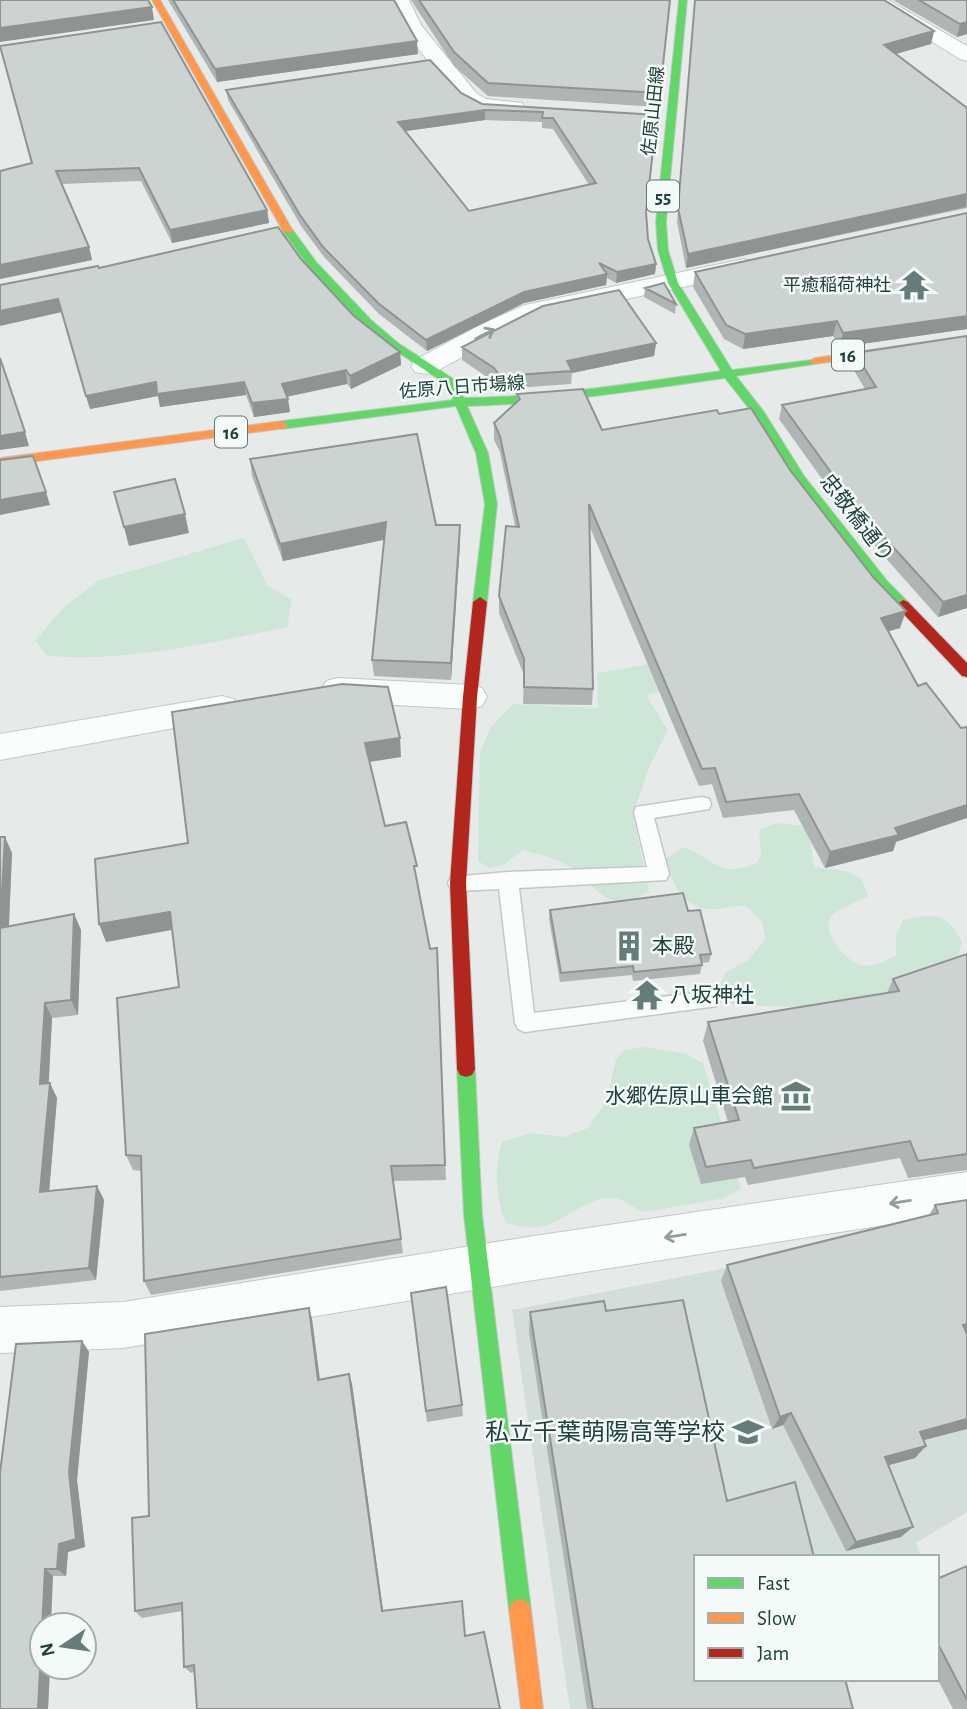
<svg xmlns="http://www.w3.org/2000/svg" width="967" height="1709" viewBox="0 0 967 1709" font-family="'Alegreya Sans','Noto Sans JP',sans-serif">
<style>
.built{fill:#d3deda}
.green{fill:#cee6d8}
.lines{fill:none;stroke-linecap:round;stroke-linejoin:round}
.lane-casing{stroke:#c3c8c7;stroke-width:3}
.street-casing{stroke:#c3c8c7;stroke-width:2}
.fast-casing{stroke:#c1c9c7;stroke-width:2}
.slow-casing{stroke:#c1c9c7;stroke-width:2}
.jam-casing{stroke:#c1c9c7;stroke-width:2}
.lane{fill:#fbfcfc;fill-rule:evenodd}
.street{fill:#fbfcfc;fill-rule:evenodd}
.fast{fill:#63d668;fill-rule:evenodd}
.slow{fill:#ff974d;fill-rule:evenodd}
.jam{fill:#b3261e;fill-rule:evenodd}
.wall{fill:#afb5b4;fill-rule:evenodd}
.shaded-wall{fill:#8f9492}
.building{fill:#ccd3d1;stroke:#8f9492;stroke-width:2;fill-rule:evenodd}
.oneway{stroke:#8e9f9d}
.labels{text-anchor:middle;stroke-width:5;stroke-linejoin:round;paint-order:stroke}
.far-street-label{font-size:18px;fill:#20423e;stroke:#f4faf8}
.far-poi-label{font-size:18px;fill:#20423e;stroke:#f4faf8;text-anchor:end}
.shield{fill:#f4faf8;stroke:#607976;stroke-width:2}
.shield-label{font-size:19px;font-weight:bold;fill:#20423e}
.street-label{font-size:21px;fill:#20423e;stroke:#f4faf8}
.poi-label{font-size:21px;fill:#20423e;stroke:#f4faf8;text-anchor:start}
.near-poi-label{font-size:24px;fill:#20423e;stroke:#f4faf8;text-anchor:end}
</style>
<rect width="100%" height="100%" fill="#e6ebea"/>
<!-- built -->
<path class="built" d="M 925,1229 L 967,1352 L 967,1512 L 916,1543 L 922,1557 L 696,1557 L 696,1679 L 839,1709 L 570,1709 L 512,1310 Z"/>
<!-- green -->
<path class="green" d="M 244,538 L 267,585 L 292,600 L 287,627 C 209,643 127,662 48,656 L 35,641 L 61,610 L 97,581 Z
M 712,653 L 722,679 L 646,695 L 668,730 L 649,768 L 633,814 L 649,892 C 603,918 599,883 565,864 C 552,857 537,854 523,850 L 503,865 L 489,868 L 478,861 L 480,752 L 490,728 L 513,704 L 598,708 L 597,673 Z
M 777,823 L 804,826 C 813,839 811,851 814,867 C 840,872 861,865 868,896 C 859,901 840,909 834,914 C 817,928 845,960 860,965 C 874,968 885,961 896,955 L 896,936 L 903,920 C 933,913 948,912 962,942 L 957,960 L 866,1009 L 734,1005 L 725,1000 L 720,985 L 725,973 L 748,960 L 765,939 L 762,922 L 746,906 C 735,905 728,908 718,909 C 685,912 673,885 665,859 L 684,847 C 717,860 717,879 757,863 L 761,855 L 759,830 Z
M 645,1047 L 686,1054 L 703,1063 L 741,1188 L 725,1198 L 645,1212 C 635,1210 630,1203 621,1200 C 592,1190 566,1223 539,1227 C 529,1229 516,1225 506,1223 C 495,1196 494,1171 502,1142 L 531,1133 L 563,1137 L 588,1128 L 607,1100 L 616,1059 L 625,1050 Z"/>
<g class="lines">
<!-- lane casing -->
<g class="lane-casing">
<path id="lane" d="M 702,797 L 709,799 L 711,804 L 709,809 L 654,818 L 669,874 L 666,880 L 519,888 L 534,1013 L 710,991 L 717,994 L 720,1000 L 717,1006 L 525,1032 L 518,1029 L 515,1023 L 499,889 L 458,891 L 451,889 L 448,883 L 451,877 L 508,872 L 647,867 L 634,812 L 636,807 Z"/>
</g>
<!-- street casing -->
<g class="street-casing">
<path id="street" d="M 389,0 L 409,0 L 421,25 L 477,94 L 486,99 L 522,103 L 525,108 L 522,113 L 514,115 L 482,112 L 461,104 L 405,31 Z
M 864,0 L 888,0 L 967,46 L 967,61 L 960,59 Z
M 744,259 L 753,262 L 757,267 L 753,272 L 542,317 L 498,337 L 435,372 L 425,374 L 415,372 L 411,366 L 415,360 L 480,325 L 525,305 Z
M 338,678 L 470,685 L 482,688 L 487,697 L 482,706 L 470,709 L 338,702 L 326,699 L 321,690 L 326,681 Z
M 222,696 L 234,699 L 239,708 L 234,717 L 0,760 L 0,734 Z
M 967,1172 L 967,1212 L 534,1280 L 123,1348 L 0,1353 L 0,1307 L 123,1302 L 534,1236 Z"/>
</g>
<!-- fast casing -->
<g class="fast-casing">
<path id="fast" d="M 679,0 L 687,0 L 666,222 L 668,250 L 678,283 L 732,370 L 819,359 L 821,361 L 815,364 L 736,376 L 764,412 L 804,476 L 888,582 L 908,602 L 910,605 L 908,608 L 898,608 L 878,588 L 795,481 L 755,416 L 725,378 C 639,390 554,404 467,406 L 488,453 L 497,504 L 487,602 L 480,607 L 473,602 L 485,504 L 476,453 L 456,406 L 282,429 L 276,425 L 282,421 L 453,400 L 446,384 L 390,347 L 363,324 L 309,267 L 283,231 L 288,228 L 292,229 L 317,263 L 371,320 L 398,343 L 455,380 L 464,398 C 551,397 635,383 721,371 L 668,283 L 658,250 L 656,222 Z
M 466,1061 L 472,1063 L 475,1069 L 482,1215 L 531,1610 L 528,1618 L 520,1621 L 512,1618 L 509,1610 L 464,1215 L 457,1069 L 460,1063 Z"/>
</g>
<!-- slow casing -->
<g class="slow-casing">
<path id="slow" d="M 152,0 L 160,0 L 293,231 L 292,233 L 283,231 Z
M 967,336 L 967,342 L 815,364 L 809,361 L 815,358 Z
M 282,421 L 288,425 L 286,428 L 0,466 L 0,458 Z
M 520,1599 L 528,1602 L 531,1610 L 543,1709 L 521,1709 L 509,1610 L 512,1602 Z"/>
</g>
<!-- jam casing -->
<g class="jam-casing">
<path id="jam" d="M 480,597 L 487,602 L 477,697 L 466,883 L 475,1069 L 472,1075 L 466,1077 L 460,1075 L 457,1069 L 450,883 L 463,697 L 473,602 Z
M 903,600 L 908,602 L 967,663 L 967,677 L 962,676 L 898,608 L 896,605 Z"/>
</g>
<!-- lane -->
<use href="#lane" class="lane"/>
<!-- street -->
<use href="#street" class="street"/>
<!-- fast -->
<use href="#fast" class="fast"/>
<!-- slow -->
<use href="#slow" class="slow"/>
<!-- jam -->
<use href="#jam" class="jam"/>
</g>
<!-- wall -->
<path class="wall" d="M 168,0 L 394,0 L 418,54 L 217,82 Z
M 411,0 L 670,0 L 658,107 L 488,96 L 454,66 Z
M 695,0 L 934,31 L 931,44 L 896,54 L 967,107 L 967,208 L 686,268 L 677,222 Z
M 893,0 L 967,0 L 967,34 L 957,37 Z
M 0,46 L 267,210 L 269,223 L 172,243 L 141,181 L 62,184 L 89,247 L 92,260 L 0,279 L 0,171 L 31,163 Z
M 226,90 L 461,93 L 482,104 L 657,115 L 646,212 L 648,239 L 656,264 L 655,274 L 616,283 L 607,278 L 606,285 L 524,303 L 427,351 L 379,314 L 324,257 L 301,226 L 228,100 ZM 485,120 L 542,122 L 542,128 L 553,129 L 589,185 L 469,211 L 406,131 Z
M 967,213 L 967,329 L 840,347 L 833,336 L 743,349 L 724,339 L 693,287 L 695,272 Z
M 301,259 L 354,316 L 400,352 L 401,365 L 351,389 L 347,384 L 287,397 L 290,412 L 254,417 L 246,395 L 160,407 L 158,396 L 90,409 L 62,312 L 99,268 Z
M 645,288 L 676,304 L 675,314 L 644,297 Z
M 967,336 L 967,608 L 938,617 L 850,518 L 779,419 L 782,405 L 865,389 L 852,367 L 855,353 Z
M 656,343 L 654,356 L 572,373 L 571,384 L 500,389 L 494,382 L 462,360 L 462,347 Z
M 517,394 L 602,430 L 719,414 L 790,470 L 900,628 L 888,631 L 896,842 L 893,851 L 825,868 L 794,810 L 723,818 L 712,784 L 699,786 L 589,525 L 593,689 L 592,705 L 523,704 L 524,675 L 499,613 L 499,596 L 515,526 L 500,452 L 494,440 L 494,423 L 517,402 Z
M 250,459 L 436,525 L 460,542 L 451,680 L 374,676 L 372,660 L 384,540 L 283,561 L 252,476 Z
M 172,712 L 401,757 L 370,762 L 385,826 L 418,884 L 430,949 L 437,948 L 446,1180 L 393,1181 L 403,1253 L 151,1295 L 144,1281 L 142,1171 L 133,1170 L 126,1155 L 179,987 L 172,930 L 106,942 L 188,843 Z
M 0,837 L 12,853 L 9,926 L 74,914 L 81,930 L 78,1015 L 52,1018 L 48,1083 L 57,1098 L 49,1191 L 97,1186 L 104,1200 L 96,1280 L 0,1291 Z
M 550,910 L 688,911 L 711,954 L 709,962 L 702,963 L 700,974 L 633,981 L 632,975 L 560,982 L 549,919 Z
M 967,954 L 967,1170 L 908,1178 L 900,1158 L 748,1185 L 745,1177 L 701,1184 L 689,1145 L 694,1128 L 728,1122 L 703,1041 L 708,1022 L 887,993 L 893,979 Z
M 967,1200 L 924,1440 L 915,1458 L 888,1465 L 901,1537 L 846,1551 L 783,1425 L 772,1429 L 721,1281 L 727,1265 L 929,1215 L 935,1205 Z
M 411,1293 L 462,1405 L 463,1416 L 427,1422 Z
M 309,1308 L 312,1319 L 320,1379 L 349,1374 L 352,1384 L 383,1611 L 465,1636 L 500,1709 L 194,1672 L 191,1673 L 184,1667 L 182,1611 L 142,1618 L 135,1611 L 149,1516 Z
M 606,1311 L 727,1501 L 853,1709 L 587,1709 L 529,1332 L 530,1312 Z
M 82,1341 L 89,1352 L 77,1480 L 85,1547 L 68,1552 L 66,1576 L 53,1576 L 42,1667 L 50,1667 L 48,1709 L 0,1709 Z
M 967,1566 L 967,1709 L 953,1709 L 937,1678 L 937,1579 Z"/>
<!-- shaded-wall -->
<path class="shaded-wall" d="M 152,7 L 154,20 L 0,42 L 0,28 Z
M 967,22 L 967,34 L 957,37 L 960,24 Z
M 934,31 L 931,44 L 881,58 L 884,45 Z
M 417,41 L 418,54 L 217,82 L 215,69 Z
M 485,110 L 485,120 L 399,132 L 398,122 Z
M 967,194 L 966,207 L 686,268 L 688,254 Z
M 267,210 L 269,223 L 172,243 L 170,230 Z
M 89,247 L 92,260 L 0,279 L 0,265 Z
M 656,264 L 655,274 L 616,283 L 617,272 Z
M 607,274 L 606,285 L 524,303 L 427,351 L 426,340 L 524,292 Z
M 58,299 L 62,312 L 0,326 L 0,311 Z
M 967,316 L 967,329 L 840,347 L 843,333 Z
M 837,321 L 833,336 L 743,349 L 745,334 Z
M 656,343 L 654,356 L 572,373 L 567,361 Z
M 400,352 L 401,365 L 351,389 L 350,376 Z
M 346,370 L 347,384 L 284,397 L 282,384 Z
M 156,382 L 244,382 L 246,395 L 160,407 L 158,396 L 90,409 L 86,396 Z
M 288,399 L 290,412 L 254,417 L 252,403 Z
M 25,432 L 29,446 L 0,450 L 0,436 Z
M 46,492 L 50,505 L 0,515 L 0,500 Z
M 185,514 L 189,533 L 129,546 L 124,527 Z
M 386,522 L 387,539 L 283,561 L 280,544 Z
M 460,525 L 460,542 L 451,680 L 451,663 Z
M 967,595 L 967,608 L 938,617 L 943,602 Z
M 906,611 L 900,628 L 876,635 L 881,618 Z
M 400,738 L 401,757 L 367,762 L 365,743 Z
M 967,805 L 967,818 L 896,842 L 893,851 L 825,868 L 830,852 L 895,828 Z
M 5,837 L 12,853 L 8,944 L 0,928 Z
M 170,912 L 175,929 L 106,942 L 99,924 Z
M 74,914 L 81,930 L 78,1015 L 71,1000 Z
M 45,1003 L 52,1018 L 48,1098 L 40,1084 Z
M 50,1083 L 57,1098 L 48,1205 L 40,1192 Z
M 97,1186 L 104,1200 L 96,1280 L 89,1268 Z
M 309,1308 L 312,1319 L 321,1390 L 318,1380 Z
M 967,1324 L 967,1335 L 963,1325 Z
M 82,1341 L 89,1352 L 77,1480 L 85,1547 L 68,1552 L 66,1576 L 57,1569 L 69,1472 Z
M 349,1374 L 352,1384 L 384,1618 L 382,1611 Z
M 791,1413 L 783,1425 L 772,1429 L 780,1417 Z
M 967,1419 L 967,1429 L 909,1444 L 920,1432 Z
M 926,1446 L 915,1458 L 875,1469 L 885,1457 Z
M 913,1527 L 901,1537 L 846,1551 L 856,1542 Z
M 45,1569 L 53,1576 L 51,1625 L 42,1625 L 42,1667 L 50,1667 L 48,1709 L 38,1709 Z"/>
<!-- building -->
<path class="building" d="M 0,0 L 148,0 L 152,7 L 0,28 Z
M 173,0 L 394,0 L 417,41 L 215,69 Z
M 419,0 L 670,0 L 660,93 L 488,83 L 454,52 Z
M 695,0 L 884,0 L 934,31 L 884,45 L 967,108 L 967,194 L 688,254 L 678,208 Z
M 919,0 L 967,0 L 967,22 L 960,24 Z
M 161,22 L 267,210 L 170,230 L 139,168 L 56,171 L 89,247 L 0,265 L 0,171 L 32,163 L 0,46 Z
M 430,60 L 461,93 L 482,104 L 657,115 L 646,212 L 648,239 L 656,264 L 617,272 L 599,263 L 607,274 L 524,292 L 426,340 L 378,303 L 323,247 L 300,215 L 226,90 ZM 485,110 L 543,112 L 542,118 L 553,118 L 596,183 L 469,211 L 398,122 Z
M 967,213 L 967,316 L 843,333 L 837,321 L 745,334 L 726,325 L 695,272 Z
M 278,227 L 301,259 L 354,316 L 400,352 L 350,376 L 346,370 L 282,384 L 288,399 L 252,403 L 244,382 L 157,394 L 156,382 L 86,396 L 58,299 L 0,311 L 0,285 L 98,266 L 99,268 Z
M 664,283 L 676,304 L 645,288 Z
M 619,290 L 656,343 L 567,361 L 572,371 L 500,376 L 494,368 L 462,347 L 543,306 Z
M 967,336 L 967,595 L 943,602 L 854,504 L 782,405 L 876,387 L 855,353 Z
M 0,358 L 25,432 L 0,436 Z
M 583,389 L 602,430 L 717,410 L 719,414 L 751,408 L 790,470 L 874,578 L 906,611 L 881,618 L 918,686 L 926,683 L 961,728 L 967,727 L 967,805 L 895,828 L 899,835 L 830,852 L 799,794 L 726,802 L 715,768 L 702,769 L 589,504 L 593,689 L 524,687 L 524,659 L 499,596 L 506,526 L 519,527 L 500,436 L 494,423 L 520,399 L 517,394 Z
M 417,434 L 436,525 L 460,525 L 451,663 L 372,660 L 386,522 L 280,544 L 250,459 Z
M 33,456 L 46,492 L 0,500 L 0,460 Z
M 175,479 L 185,514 L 124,527 L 114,492 Z
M 342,684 L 388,687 L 400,738 L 365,743 L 385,826 L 406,822 L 417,866 L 414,866 L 430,949 L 437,948 L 445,1165 L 391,1166 L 401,1239 L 144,1281 L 141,1156 L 126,1155 L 117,998 L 179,987 L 170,912 L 99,924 L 95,859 L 188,843 L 172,712 Z
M 0,837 L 5,837 L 0,928 L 74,914 L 71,1000 L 45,1003 L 40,1084 L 50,1083 L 40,1192 L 97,1186 L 89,1268 L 0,1277 Z
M 683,893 L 688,911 L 700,910 L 711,954 L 700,955 L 702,965 L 634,972 L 633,966 L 561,973 L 550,910 Z
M 967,954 L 967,1154 L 918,1161 L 910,1141 L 754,1168 L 751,1160 L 706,1167 L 694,1128 L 739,1120 L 708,1022 L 899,991 L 893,979 Z
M 967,1200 L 967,1324 L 963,1325 L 967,1334 L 967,1419 L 920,1432 L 926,1446 L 885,1457 L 913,1527 L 856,1542 L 791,1413 L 780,1417 L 727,1265 L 938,1213 L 935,1205 Z
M 446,1287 L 462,1405 L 426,1411 L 411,1293 Z
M 683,1300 L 727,1501 L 795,1482 L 814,1557 L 696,1557 L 696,1679 L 845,1679 L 853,1709 L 593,1709 L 530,1312 L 604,1301 L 606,1311 Z
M 309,1308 L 318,1380 L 349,1374 L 382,1611 L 462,1601 L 465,1636 L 484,1632 L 500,1709 L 197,1709 L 194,1665 L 184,1667 L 182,1603 L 135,1611 L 132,1518 L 149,1516 L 145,1334 Z
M 82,1341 L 69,1472 L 76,1539 L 59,1544 L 57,1569 L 45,1569 L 38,1709 L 0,1709 L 0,1473 L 16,1344 Z
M 967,1566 L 967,1700 L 937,1642 L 937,1579 Z"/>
<!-- one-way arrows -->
<defs><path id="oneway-shaft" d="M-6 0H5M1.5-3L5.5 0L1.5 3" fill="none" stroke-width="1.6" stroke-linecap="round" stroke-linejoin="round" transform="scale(1.75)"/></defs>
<g class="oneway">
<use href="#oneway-shaft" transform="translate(485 334) rotate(-27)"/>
<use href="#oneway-shaft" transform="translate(900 1202) rotate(171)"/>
<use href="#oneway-shaft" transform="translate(675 1236) rotate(171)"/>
</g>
<!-- icons -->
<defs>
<g id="temple-bare" transform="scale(2.415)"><path d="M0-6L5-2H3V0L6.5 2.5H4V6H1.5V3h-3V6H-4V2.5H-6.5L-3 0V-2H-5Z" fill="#657d7a" stroke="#f4faf8" stroke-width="2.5" paint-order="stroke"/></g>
<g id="building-bare" transform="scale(2.415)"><path d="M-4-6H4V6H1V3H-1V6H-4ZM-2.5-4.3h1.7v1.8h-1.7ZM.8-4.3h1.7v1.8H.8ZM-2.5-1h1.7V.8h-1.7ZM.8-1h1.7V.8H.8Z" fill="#657d7a" stroke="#f4faf8" stroke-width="2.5" paint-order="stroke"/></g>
<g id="museum-bare" transform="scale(2.415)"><path d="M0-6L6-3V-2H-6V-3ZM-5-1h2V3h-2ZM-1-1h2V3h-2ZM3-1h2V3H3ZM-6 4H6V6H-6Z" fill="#657d7a" stroke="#f4faf8" stroke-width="2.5" paint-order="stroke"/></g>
<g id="school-bare" transform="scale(2.415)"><path d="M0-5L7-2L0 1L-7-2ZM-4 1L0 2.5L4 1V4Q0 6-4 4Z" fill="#657d7a" stroke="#f4faf8" stroke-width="2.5" paint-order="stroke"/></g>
</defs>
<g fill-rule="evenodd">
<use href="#temple-bare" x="914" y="285"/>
<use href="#building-bare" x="629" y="946"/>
<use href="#temple-bare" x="647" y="995"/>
<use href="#museum-bare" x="796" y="1096"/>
<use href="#school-bare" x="748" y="1432"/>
</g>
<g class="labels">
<!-- far-street labels -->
<g class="far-street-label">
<text transform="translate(653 111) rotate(-84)" y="6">佐原山田線</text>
<text transform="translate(462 387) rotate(-4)" y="6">佐原八日市場線</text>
</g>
<!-- far-poi labels -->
<g class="far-poi-label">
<text x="891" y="291">平癒稲荷神社</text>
</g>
<!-- shield labels -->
<g class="shield">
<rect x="647" y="180.5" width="32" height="31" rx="5"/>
<rect x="832" y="339.5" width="32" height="31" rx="5"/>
<rect x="215" y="416.5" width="32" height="31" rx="5"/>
</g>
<g class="shield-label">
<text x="663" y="203">55</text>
<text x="848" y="362">16</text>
<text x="231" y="439">16</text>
</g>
<!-- street labels -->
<g class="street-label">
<text transform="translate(857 518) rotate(52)" y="7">忠敬橋通り</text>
</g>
<!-- poi labels -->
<g class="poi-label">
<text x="652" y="953">本殿</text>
<text x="670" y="1002">八坂神社</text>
<text x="773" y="1103" text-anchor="end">水郷佐原山車会館</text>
</g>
<!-- near-poi labels -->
<g class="near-poi-label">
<text x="725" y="1440">私立千葉萌陽高等学校</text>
</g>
</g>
<!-- legend -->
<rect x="694" y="1555" width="245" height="126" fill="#f4faf8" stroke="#9fb0ae" stroke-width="2"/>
<rect x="708" y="1578" width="35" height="10" fill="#63d668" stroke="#9fb0ae" stroke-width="2"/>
<text x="757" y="1590" font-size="21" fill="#20423e">Fast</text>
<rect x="708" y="1613" width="35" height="10" fill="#ff974d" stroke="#9fb0ae" stroke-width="2"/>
<text x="757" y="1625" font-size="21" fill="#20423e">Slow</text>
<rect x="708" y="1648" width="35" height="10" fill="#b3261e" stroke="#9fb0ae" stroke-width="2"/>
<text x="757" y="1660" font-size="21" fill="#20423e">Jam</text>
<!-- north arrow -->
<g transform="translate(63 1646) rotate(257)"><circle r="33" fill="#f4faf8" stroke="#9fb0ae" stroke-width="2"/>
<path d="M0-5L12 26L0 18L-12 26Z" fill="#657d7a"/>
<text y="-10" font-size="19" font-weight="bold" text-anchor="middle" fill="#20423e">N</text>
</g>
</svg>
